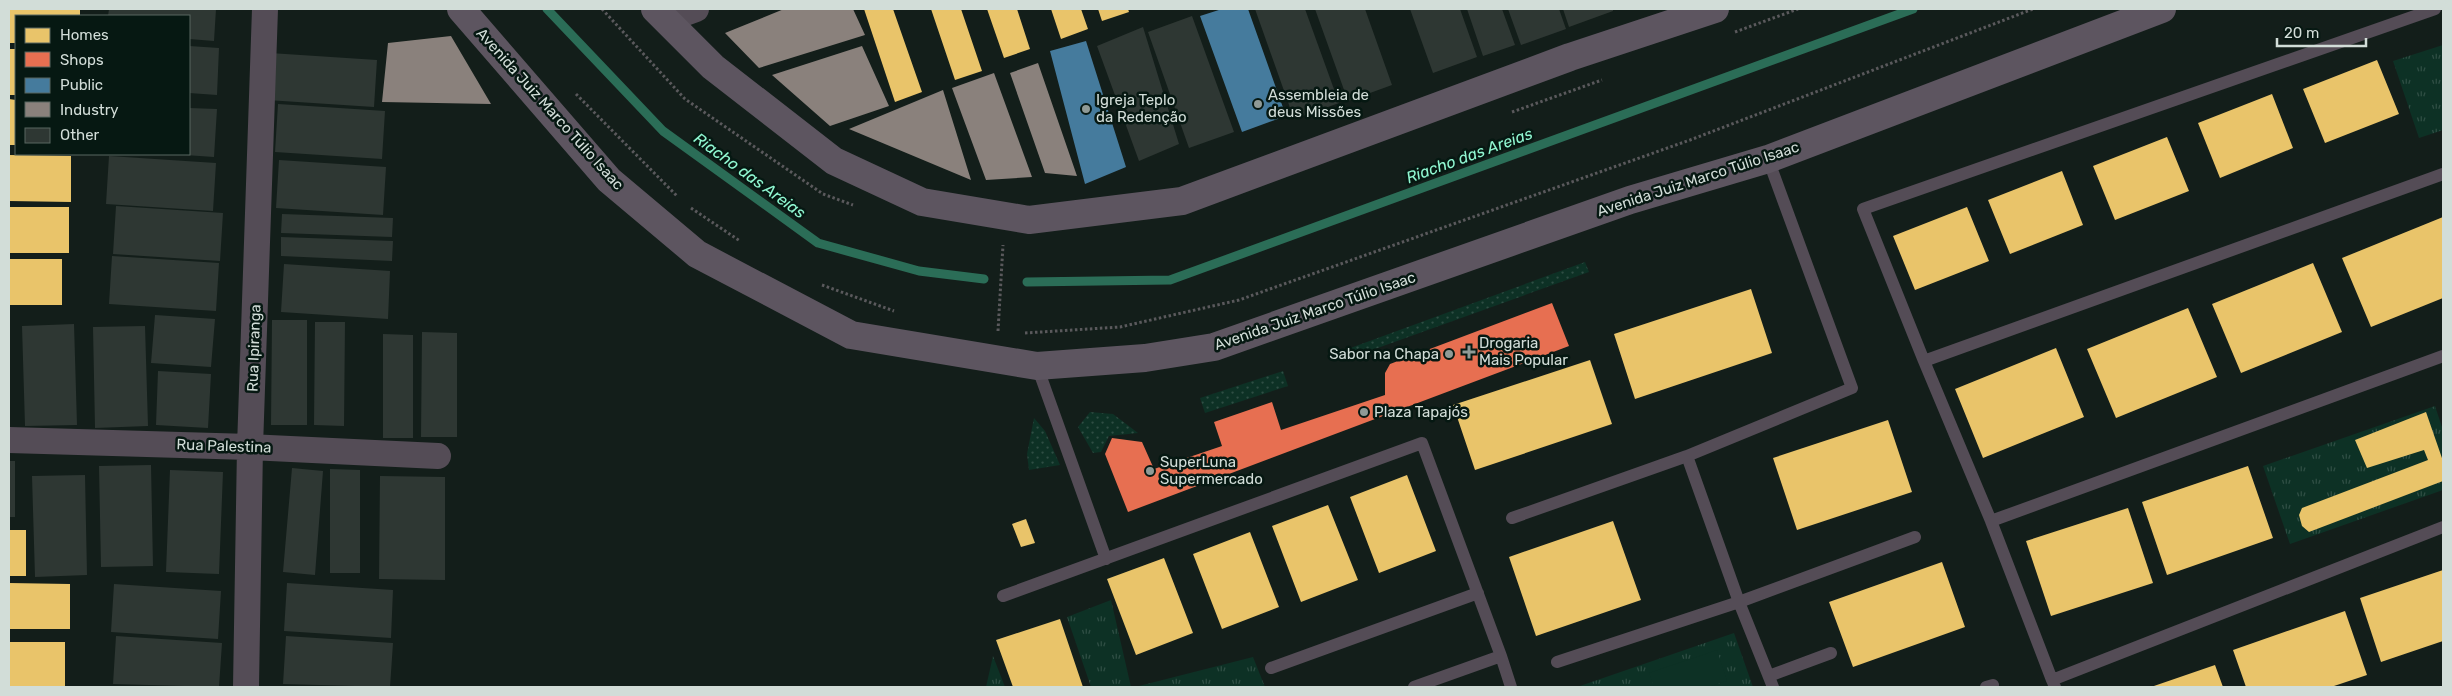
<svg xmlns="http://www.w3.org/2000/svg" width="2452" height="696" viewBox="0 0 2452 696" font-family="Rubik,sans-serif">
<style>
.grass{fill:url(#grass-dots)}
.park{fill:url(#park-tufts)}
.garden{fill:#0d3125}
.homes{fill:#e9c46a}
.shops{fill:#e76f51}
.public{fill:#457b9d}
.industry{fill:#8a817c}
.lines{fill:none;stroke-linecap:round;stroke-linejoin:round}
.stream{stroke:#2b6d57;stroke-width:9}
.building{fill:#2e3733}
.path{stroke:#5a595c;stroke-width:3;stroke-dasharray:2.5 2.5;stroke-linecap:butt}
.service{stroke:#544c56;stroke-width:12}
.minor{stroke:#544c56;stroke-width:26}
.primary{stroke:#5d5560;stroke-width:28}
.poi-dot{fill:#8f9a96;stroke:#061812;stroke-width:2}
.labels{text-anchor:middle;stroke-width:5;stroke-linejoin:round;paint-order:stroke}
.poi-label{font-size:15px;fill:#d2ddd8;stroke:#061812;text-anchor:start}
.street-label{font-size:15px;fill:#d2ddd8;stroke:#061812}
.water-label{font-size:16px;font-style:italic;fill:#90f7d1;stroke:#061812}
</style>
<defs>
<pattern id="grass-dots" width="8" height="8" patternUnits="userSpaceOnUse" patternTransform="scale(1.25)"><rect width="8" height="8" fill="#0d3125"/><path d="M2 2h.1M6 6h.1" fill="none" stroke="#2f4e44" stroke-width="1.8" stroke-linecap="round"/></pattern>
<pattern id="park-tufts" width="24" height="20" patternUnits="userSpaceOnUse" patternTransform="scale(1.25)"><rect width="24" height="20" fill="#0d3125"/><path d="M3 7l-1-3M5 7V3M7 7l1-3M15 17l-1-3M17 17v-4M19 17l1-3" fill="none" stroke="#2f4e44"/></pattern>
</defs>
<rect width="100%" height="100%" fill="#131e1a"/>
<!-- grass -->
<path class="grass" d="M 1585,262 L 1589,272 L 1347,359 L 1345,350 Z
M 1283,371 L 1288,386 L 1205,413 L 1200,398 Z
M 1090,412 L 1113,414 L 1138,433 L 1109,436 L 1101,452 L 1093,453 L 1078,427 Z
M 1034,418 L 1045,431 L 1060,465 L 1029,470 L 1027,454 Z"/>
<!-- park -->
<path class="park" d="M 2443,45 L 2443,130 L 2419,138 L 2393,61 Z
M 2435,406 L 2443,430 L 2443,490 L 2290,544 L 2263,466 Z
M 1111,600 L 1131,687 L 1091,687 L 1067,617 Z
M 1734,633 L 1753,687 L 1577,687 Z
M 993,656 L 1005,687 L 986,687 Z
M 1253,657 L 1265,687 L 1135,687 Z"/>
<!-- garden -->
<path class="garden" d="M 1717,650 L 1727,681 L 1708,687 L 1654,687 L 1649,673 Z"/>
<!-- homes -->
<path class="homes" d="M 9,9 L 80,9 L 80,16 L 16,16 L 16,43 L 9,43 Z
M 864,9 L 893,9 L 922,92 L 895,102 Z
M 931,9 L 961,9 L 982,71 L 955,80 Z
M 987,9 L 1017,9 L 1030,49 L 1004,58 Z
M 1051,9 L 1081,9 L 1088,29 L 1061,39 Z
M 1098,9 L 1128,9 L 1129,12 L 1102,21 Z
M 9,49 L 16,49 L 16,95 L 9,95 Z
M 2377,60 L 2399,114 L 2325,143 L 2303,89 Z
M 2272,94 L 2293,148 L 2220,178 L 2198,123 Z
M 9,99 L 16,100 L 16,145 L 9,145 Z
M 2167,137 L 2189,191 L 2115,220 L 2093,166 Z
M 9,155 L 71,156 L 71,202 L 9,201 Z
M 2062,171 L 2083,225 L 2010,254 L 1988,200 Z
M 9,207 L 69,207 L 69,253 L 9,253 Z
M 1967,207 L 1989,261 L 1915,290 L 1893,236 Z
M 2443,217 L 2443,298 L 2371,327 L 2342,258 Z
M 9,259 L 62,259 L 62,305 L 9,305 Z
M 2313,263 L 2342,332 L 2241,373 L 2212,304 Z
M 1751,289 L 1772,353 L 1635,399 L 1614,334 Z
M 2188,308 L 2217,377 L 2116,418 L 2087,349 Z
M 2056,348 L 2084,417 L 1983,458 L 1955,389 Z
M 1590,360 L 1612,424 L 1475,470 L 1453,405 Z
M 2426,412 L 2443,461 L 2443,481 L 2309,532 L 2302,526 L 2299,515 L 2302,508 L 2428,460 L 2424,450 L 2367,468 L 2355,440 Z
M 1888,420 L 1912,492 L 1797,530 L 1773,458 Z
M 2248,466 L 2273,538 L 2167,575 L 2142,502 Z
M 1407,475 L 1436,551 L 1379,573 L 1350,497 Z
M 1328,505 L 1358,580 L 1301,602 L 1272,526 Z
M 2128,508 L 2153,583 L 2051,616 L 2026,541 Z
M 1026,519 L 1035,543 L 1021,547 L 1012,524 Z
M 1613,521 L 1641,600 L 1536,636 L 1509,557 Z
M 9,530 L 26,530 L 26,576 L 9,576 Z
M 1250,532 L 1279,607 L 1222,629 L 1193,554 Z
M 1164,558 L 1193,633 L 1136,655 L 1107,579 Z
M 1942,562 L 1965,627 L 1853,667 L 1829,602 Z
M 2443,570 L 2443,641 L 2381,662 L 2360,598 Z
M 9,583 L 70,584 L 70,629 L 9,629 Z
M 2345,611 L 2367,675 L 2331,687 L 2246,687 L 2233,650 Z
M 1060,619 L 1083,687 L 1013,687 L 996,640 Z
M 9,642 L 65,642 L 65,687 L 9,687 Z
M 2215,665 L 2223,687 L 2151,687 Z"/>
<!-- shops -->
<path class="shops" d="M 1552,303 L 1569,346 L 1128,512 L 1105,454 L 1112,438 L 1142,442 L 1154,469 L 1222,446 L 1214,422 L 1272,402 L 1281,430 L 1385,395 L 1385,373 L 1390,364 Z"/>
<!-- public -->
<path class="public" d="M 1222,9 L 1248,9 L 1286,116 L 1242,132 L 1200,16 Z
M 1086,41 L 1126,167 L 1085,184 L 1050,51 Z"/>
<!-- industry -->
<path class="industry" d="M 784,9 L 853,9 L 865,35 L 759,68 L 725,33 Z
M 451,36 L 491,104 L 382,102 L 388,43 Z
M 862,46 L 889,106 L 830,126 L 772,75 Z
M 1038,63 L 1077,176 L 1045,173 L 1010,73 Z
M 994,73 L 1032,177 L 986,180 L 952,88 Z
M 943,90 L 971,180 L 849,129 Z"/>
<g class="lines">
<!-- stream -->
<path class="stream" d="M 547,9 L 663,131 L 818,243 L 919,271 L 984,279
M 1027,282 L 1170,280 L 1913,9"/>
</g>
<!-- building -->
<path class="building" d="M 109,9 L 216,9 L 214,41 L 189,39 L 189,16 L 108,16 Z
M 1255,9 L 1305,9 L 1339,103 L 1294,119 Z
M 1315,9 L 1365,9 L 1392,85 L 1348,101 Z
M 1410,9 L 1460,9 L 1477,57 L 1433,73 Z
M 1467,9 L 1502,9 L 1515,45 L 1483,56 Z
M 1508,9 L 1559,9 L 1566,29 L 1521,45 Z
M 1563,9 L 1613,9 L 1613,11 L 1569,27 Z
M 1192,16 L 1234,132 L 1189,148 L 1148,32 Z
M 1143,27 L 1179,144 L 1139,161 L 1097,46 Z
M 189,46 L 219,48 L 217,95 L 189,93 Z
M 270,53 L 377,60 L 374,107 L 267,100 Z
M 278,104 L 385,111 L 382,159 L 275,152 Z
M 189,108 L 217,109 L 214,157 L 185,155 L 189,154 Z
M 109,156 L 216,163 L 213,211 L 106,204 Z
M 279,160 L 386,167 L 383,215 L 276,208 Z
M 116,206 L 223,213 L 220,261 L 113,254 Z
M 282,214 L 393,218 L 392,237 L 281,233 Z
M 281,237 L 393,241 L 392,261 L 281,256 Z
M 112,256 L 219,263 L 216,311 L 109,304 Z
M 284,264 L 390,271 L 388,319 L 281,312 Z
M 155,315 L 215,319 L 211,367 L 151,363 Z
M 272,320 L 307,320 L 307,425 L 271,425 Z
M 315,322 L 345,322 L 344,426 L 314,425 Z
M 74,324 L 77,425 L 25,426 L 22,326 Z
M 145,326 L 148,426 L 95,428 L 93,327 Z
M 422,332 L 457,333 L 457,437 L 421,437 Z
M 383,334 L 413,335 L 413,438 L 383,438 Z
M 158,371 L 211,374 L 208,428 L 156,425 Z
M 9,461 L 15,461 L 15,517 L 9,517 Z
M 151,465 L 153,566 L 101,567 L 99,466 Z
M 292,468 L 323,471 L 315,575 L 283,572 Z
M 330,469 L 360,470 L 360,573 L 330,573 Z
M 170,470 L 223,472 L 219,574 L 166,572 Z
M 85,475 L 87,575 L 35,577 L 32,476 Z
M 380,476 L 445,477 L 445,580 L 379,579 Z
M 287,583 L 393,590 L 391,638 L 284,631 Z
M 114,584 L 221,591 L 218,639 L 111,632 Z
M 116,636 L 222,643 L 219,687 L 113,684 Z
M 286,636 L 393,643 L 390,687 L 283,684 Z"/>
<g class="lines">
<!-- path -->
<path class="path" d="M 602,9 L 685,99 L 823,194 L 853,205
M 1735,32 L 1798,9
M 576,94 L 677,196
M 1512,112 L 1602,80
M 691,208 L 740,241
M 822,285 L 894,311
M 998,331 L 1003,245
M 1025,333 L 1120,327 L 1239,300 L 1690,140 L 2033,9"/>
<!-- service -->
<path class="service" d="M 2435,9 L 1863,209 L 1924,361 L 2443,174
M 1924,361 L 1991,521
M 1037,366 L 1106,559
M 1687,456 L 1739,602 L 1773,687
M 1512,518 L 1687,456 L 1852,388 L 1768,159
M 1003,596 L 1422,443 L 1501,656
M 1557,662 L 1739,602 L 1915,537
M 1271,668 L 1478,593
M 1769,676 L 1831,653
M 2052,680 L 1991,521 L 2443,356
M 1414,687 L 1501,656 L 1511,687
M 1986,687 L 1993,685
M 2055,687 L 2052,680 L 2443,527"/>
<!-- minor -->
<path class="minor" d="M 666,20 L 696,9
M 9,440 L 250,447 L 438,456
M 246,687 L 250,447 L 265,9"/>
<!-- primary -->
<path class="primary" d="M 461,9 L 609,180 L 697,254 L 851,335 L 1037,366 L 1145,358 L 1214,347 L 1630,200 L 1768,159 L 2162,9
M 655,9 L 713,67 L 834,161 L 922,202 L 1029,220 L 1182,201 L 1570,57 L 1715,9"/>
</g>
<!-- markers -->
<g class="poi-dot">
<circle cx="1258" cy="104" r="5"/>
<circle cx="1086" cy="109" r="5"/>
<path d="M1466.5 344.5h5v5h5v5h-5v5h-5v-5h-5v-5h5z"/>
<circle cx="1449" cy="354" r="5"/>
<circle cx="1364" cy="412" r="5"/>
<circle cx="1150" cy="471" r="5"/>
</g>
<g class="labels">
<!-- poi labels -->
<g class="poi-label">
<text x="1268" y="100">Assembleia de<tspan x="1268" dy="17">deus Missões</tspan></text>
<text x="1096" y="105">Igreja Teplo<tspan x="1096" dy="17">da Redenção</tspan></text>
<text x="1479" y="348">Drogaria<tspan x="1479" dy="17">Mais Popular</tspan></text>
<text x="1439" y="359" text-anchor="end">Sabor na Chapa</text>
<text x="1374" y="417">Plaza Tapajós</text>
<text x="1160" y="467">SuperLuna<tspan x="1160" dy="17">Supermercado</tspan></text>
</g>
<!-- street labels -->
<g class="street-label">
<text transform="translate(550 109) rotate(48)" y="5">Avenida Juiz Marco Túlio Isaac</text>
<text transform="translate(1698 179) rotate(-18)" y="5">Avenida Juiz Marco Túlio Isaac</text>
<text transform="translate(1315 311) rotate(-19)" y="5">Avenida Juiz Marco Túlio Isaac</text>
<text transform="translate(254 348) rotate(-88)" y="5">Rua Ipiranga</text>
<text transform="translate(224 446) rotate(2)" y="5">Rua Palestina</text>
</g>
<!-- water labels -->
<g class="water-label">
<text transform="translate(1469 155) rotate(-20)" y="6">Riacho das Areias</text>
<text transform="translate(750 175) rotate(36)" y="6">Riacho das Areias</text>
</g>
</g>
<!-- border -->
<rect width="2452" height="696" fill="none" stroke="#d2ddd8" stroke-width="20"/>
<!-- legend -->
<rect x="15" y="15" width="175" height="140" fill="#061812" stroke="#586761"/>
<rect x="25" y="28" width="25" height="15" fill="#e9c46a" stroke="#586761"/>
<text x="60" y="40" font-size="15" fill="#d2ddd8">Homes</text>
<rect x="25" y="52" width="25" height="15" fill="#e76f51" stroke="#586761"/>
<text x="60" y="65" font-size="15" fill="#d2ddd8">Shops</text>
<rect x="25" y="78" width="25" height="15" fill="#457b9d" stroke="#586761"/>
<text x="60" y="90" font-size="15" fill="#d2ddd8">Public</text>
<rect x="25" y="102" width="25" height="15" fill="#8a817c" stroke="#586761"/>
<text x="60" y="115" font-size="15" fill="#d2ddd8">Industry</text>
<rect x="25" y="128" width="25" height="15" fill="#2e3733" stroke="#586761"/>
<text x="60" y="140" font-size="15" fill="#d2ddd8">Other</text>
<!-- scale -->
<path d="M2277 38v8h89v-8" fill="none" stroke="#d2ddd8" stroke-width="2.5"/>
<text x="2284" y="38" font-size="15" fill="#d2ddd8" stroke="#061812" stroke-width="4" paint-order="stroke">20 m</text>
</svg>
